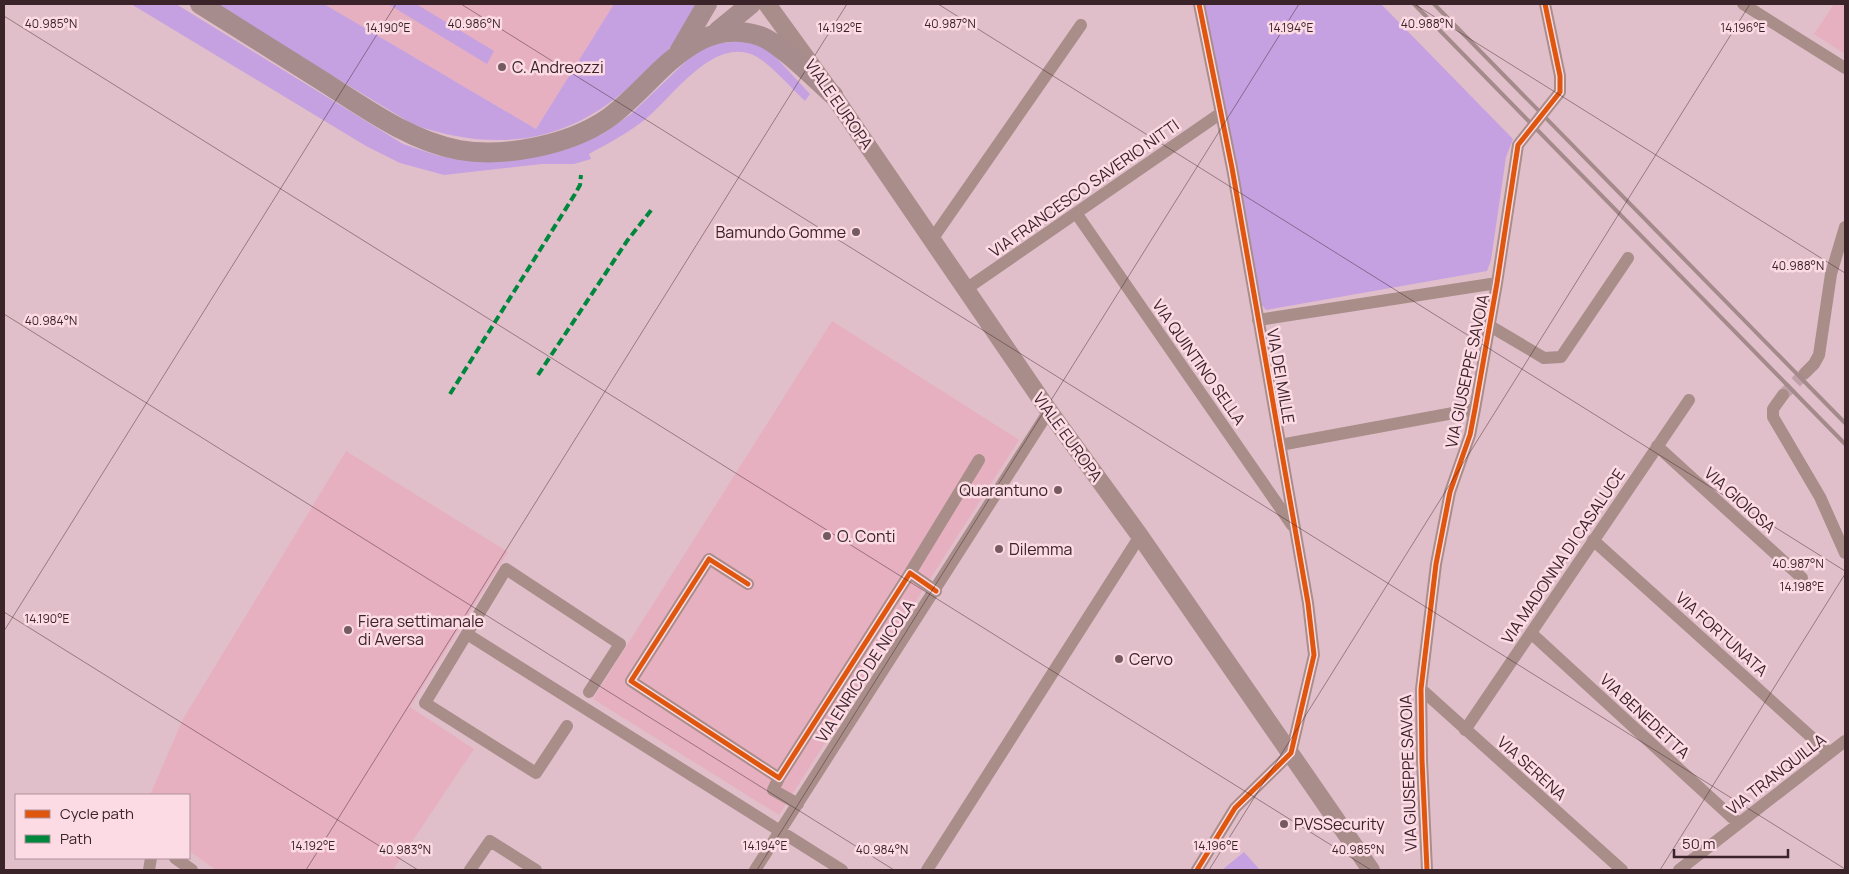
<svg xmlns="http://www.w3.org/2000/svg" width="1849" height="874" viewBox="0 0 1849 874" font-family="Manrope,sans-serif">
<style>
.built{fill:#e6b0c1}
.green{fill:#c5a1e1}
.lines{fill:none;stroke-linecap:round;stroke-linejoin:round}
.minor-tunnel{stroke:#c0a0aa;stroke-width:12;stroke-dasharray:12 6;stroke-linecap:butt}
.minor{stroke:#a88d89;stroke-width:12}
.secondary{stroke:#a88d8a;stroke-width:18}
.trunk{stroke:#a78c8d;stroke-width:20}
.rail{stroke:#a48a8a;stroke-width:4}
.quiet{stroke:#00873e;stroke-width:4;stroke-dasharray:8 4;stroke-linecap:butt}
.cycleway-casing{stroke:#fcdbe5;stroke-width:8}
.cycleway{stroke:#df560e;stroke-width:5}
.ticks{fill:none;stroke:#3b232a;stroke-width:1;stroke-opacity:0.45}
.poi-dot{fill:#755a62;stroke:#fcdbe5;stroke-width:2}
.labels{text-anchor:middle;stroke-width:5;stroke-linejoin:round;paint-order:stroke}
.poi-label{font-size:16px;fill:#3b232a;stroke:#fcdbe5;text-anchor:start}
.street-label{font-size:16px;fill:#3b232a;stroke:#fcdbe5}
.ticks-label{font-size:12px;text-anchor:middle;fill:#3b232a;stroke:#fcdbe5;stroke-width:5;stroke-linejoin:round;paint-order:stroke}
</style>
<rect width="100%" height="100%" fill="#e1bfca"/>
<!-- built -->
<path class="built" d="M 324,4 L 614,4 L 536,129 Z
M 1834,4 L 1845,4 L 1845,54 L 1814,34 Z
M 832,321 L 1019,440 L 779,815 L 593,699 Z
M 346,451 L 508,552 L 410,707 L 474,749 L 393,870 L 216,870 L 189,851 L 189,795 L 150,795 L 183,719 Z"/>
<!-- green -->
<path class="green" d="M 131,4 L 176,4 L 403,144 L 439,156 L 473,159 L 578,145 L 604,133 L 631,114 L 703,45 L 750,40 L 772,53 L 810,94 L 805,101 C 792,89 771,65 757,57 C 716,34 675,94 648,117 C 630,132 609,143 589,154 L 591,159 L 574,164 L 542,164 L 444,175 L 400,163 L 366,146 Z
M 214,4 L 324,4 L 536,129 L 614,4 L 698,4 C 693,13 689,26 682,34 C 672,47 659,58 647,70 C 579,140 507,156 414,125 Z
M 388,4 L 416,4 L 494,51 L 487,64 Z
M 1203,4 L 1381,4 L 1513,139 L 1506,157 L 1491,260 L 1487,271 L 1266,310 L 1262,305 Z
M 1244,852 L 1260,870 L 1222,870 Z"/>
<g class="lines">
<!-- minor-tunnel -->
<path class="minor-tunnel" d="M 1783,395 L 1805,373"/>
<!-- minor -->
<path class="minor" d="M 1743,4 L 1845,68
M 1076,213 L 1292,525
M 933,238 L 1081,25
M 966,289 L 1221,113
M 1258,320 L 1497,283
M 1490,326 L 1544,358 L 1561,357 L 1628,258
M 1805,373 L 1814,364 L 1819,355 L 1831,274 L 1845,227
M 1783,395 L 1773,409 L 1773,417 L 1820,497 L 1845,553
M 1280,445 L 1475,409
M 1657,446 L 1802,578
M 1593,540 L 1829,753
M 910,573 L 979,460
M 748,584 L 709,559 L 631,681 L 779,778 L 910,573 L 936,591
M 1531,633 L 1738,823
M 467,634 L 842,870
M 1421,689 L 1622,870
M 567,726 L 536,773 L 425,703 L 506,569 L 620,644 L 589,692
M 1465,730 L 1689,400
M 779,778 L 773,790 L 798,804
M 175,858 L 192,870
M 149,870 L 151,858
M 470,870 L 490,841 L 536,870
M 755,870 L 1049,411
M 927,870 L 1140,536
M 1197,870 L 1235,808 L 1291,753 L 1314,655 L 1308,603 L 1232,168 L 1199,4
M 1427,870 L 1422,760 L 1421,689 L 1436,564 L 1450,492 L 1470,435 L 1475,409 L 1497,283 L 1518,145 L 1560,92 L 1560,76 L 1545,4
M 1679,870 L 1845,741"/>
<!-- secondary -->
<path class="secondary" d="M 767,4 L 833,95 L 1049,411 L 1140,536 L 1371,870"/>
<!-- trunk -->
<path class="trunk" d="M 200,4 C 242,30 283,56 324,82 C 365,108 410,141 459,150 C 504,158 569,145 607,119 C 654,86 692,13 760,36 C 780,43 816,80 833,95
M 718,31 L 751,4
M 679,52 L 707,4"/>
<!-- rail -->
<path class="rail" d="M 1414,4 L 1845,444
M 1434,4 L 1845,423"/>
<!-- quiet -->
<path class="quiet" d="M 538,375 L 627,241 L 652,209
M 450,394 L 575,194 L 580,185 L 581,175"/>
<!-- cycleway casing -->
<g class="cycleway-casing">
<path id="cycleway" d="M 748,584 L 709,559 L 631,681 L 779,778 L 910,573 L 936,591
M 1197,870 L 1235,808 L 1291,753 L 1314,655 L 1308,603 L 1232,168 L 1199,4
M 1427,870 L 1422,760 L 1421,689 L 1436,564 L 1450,492 L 1470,435 L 1475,409 L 1497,283 L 1518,145 L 1560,92 L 1560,76 L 1545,4"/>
</g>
<!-- cycleway -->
<use href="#cycleway" class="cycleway"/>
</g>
<!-- ticks -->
<path class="ticks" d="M 461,4 L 1845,869M 938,4 L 1845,571M 1414,4 L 1845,273M 4,16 L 1371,870M 4,314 L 894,870M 4,612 L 418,870M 4,631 L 396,4M 306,870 L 847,4M 757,870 L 1299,4M 1209,870 L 1750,4M 1660,870 L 1845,574"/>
<!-- markers -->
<g class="poi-dot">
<circle cx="502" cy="67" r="5"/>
<circle cx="856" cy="232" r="5"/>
<circle cx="1058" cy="490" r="5"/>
<circle cx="827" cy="536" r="5"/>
<circle cx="999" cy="549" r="5"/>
<circle cx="348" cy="630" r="5"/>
<circle cx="1119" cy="659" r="5"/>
<circle cx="1284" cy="824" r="5"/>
</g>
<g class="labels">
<!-- poi labels -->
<g class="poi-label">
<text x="512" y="73">C. Andreozzi</text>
<text x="846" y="238" text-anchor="end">Bamundo Gomme</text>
<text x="1048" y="496" text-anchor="end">Quarantuno</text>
<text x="837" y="542">O. Conti</text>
<text x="1009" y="555">Dilemma</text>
<text x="358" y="627">Fiera settimanale<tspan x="358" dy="18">di Aversa</tspan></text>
<text x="1129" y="665">Cervo</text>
<text x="1294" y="830">PVSSecurity</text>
</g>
<!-- street labels -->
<g class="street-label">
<text transform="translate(839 104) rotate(55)" y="6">VIALE EUROPA</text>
<text transform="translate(1084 188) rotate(-35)" y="6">VIA FRANCESCO SAVERIO NITTI</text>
<text transform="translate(1199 362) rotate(55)" y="6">VIA QUINTINO SELLA</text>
<text transform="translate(1467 371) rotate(-78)" y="6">VIA GIUSEPPE SAVOIA</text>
<text transform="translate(1281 376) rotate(80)" y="6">VIA DEI MILLE</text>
<text transform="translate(1068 437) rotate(54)" y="6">VIALE EUROPA</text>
<text transform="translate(1740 500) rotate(42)" y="6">VIA GIOIOSA</text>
<text transform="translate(1563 556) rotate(-56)" y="6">VIA MADONNA DI CASALUCE</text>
<text transform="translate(1722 634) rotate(42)" y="6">VIA FORTUNATA</text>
<text transform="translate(865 671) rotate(-57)" y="6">VIA ENRICO DE NICOLA</text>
<text transform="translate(1645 716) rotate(43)" y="6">VIA BENEDETTA</text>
<text transform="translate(1532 768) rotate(42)" y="6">VIA SERENA</text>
<text transform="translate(1408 773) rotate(-92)" y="6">VIA GIUSEPPE SAVOIA</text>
<text transform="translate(1776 774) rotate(-38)" y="6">VIA TRANQUILLA</text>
</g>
</g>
<g class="ticks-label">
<text x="51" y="28">40.985°N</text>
<text x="474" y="28">40.986°N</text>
<text x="950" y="28">40.987°N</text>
<text x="1427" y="28">40.988°N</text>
<text x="388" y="32">14.190°E</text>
<text x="840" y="32">14.192°E</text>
<text x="1291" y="32">14.194°E</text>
<text x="1743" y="32">14.196°E</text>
<text x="1798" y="270">40.988°N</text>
<text x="51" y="325">40.984°N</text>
<text x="1798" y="568">40.987°N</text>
<text x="1802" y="591">14.198°E</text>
<text x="47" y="623">14.190°E</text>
<text x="313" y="850">14.192°E</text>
<text x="765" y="850">14.194°E</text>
<text x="1216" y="850">14.196°E</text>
<text x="405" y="854">40.983°N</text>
<text x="882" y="854">40.984°N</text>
<text x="1358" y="854">40.985°N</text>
</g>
<!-- border -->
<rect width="1849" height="874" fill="none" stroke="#3b232a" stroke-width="10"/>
<!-- legend -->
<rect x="15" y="794" width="175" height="65" fill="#fcdbe5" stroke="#af919a"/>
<rect x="25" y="810" width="25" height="8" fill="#df560e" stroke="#af919a"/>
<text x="60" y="819" font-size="15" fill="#3b232a">Cycle path</text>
<rect x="25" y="835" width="25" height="8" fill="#00873e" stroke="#af919a"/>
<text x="60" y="844" font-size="15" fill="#3b232a">Path</text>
<!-- scale -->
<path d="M1674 849v8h114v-8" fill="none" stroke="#3b232a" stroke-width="2.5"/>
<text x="1682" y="849" font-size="15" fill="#3b232a" stroke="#fcdbe5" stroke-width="4" paint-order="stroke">50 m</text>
</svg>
